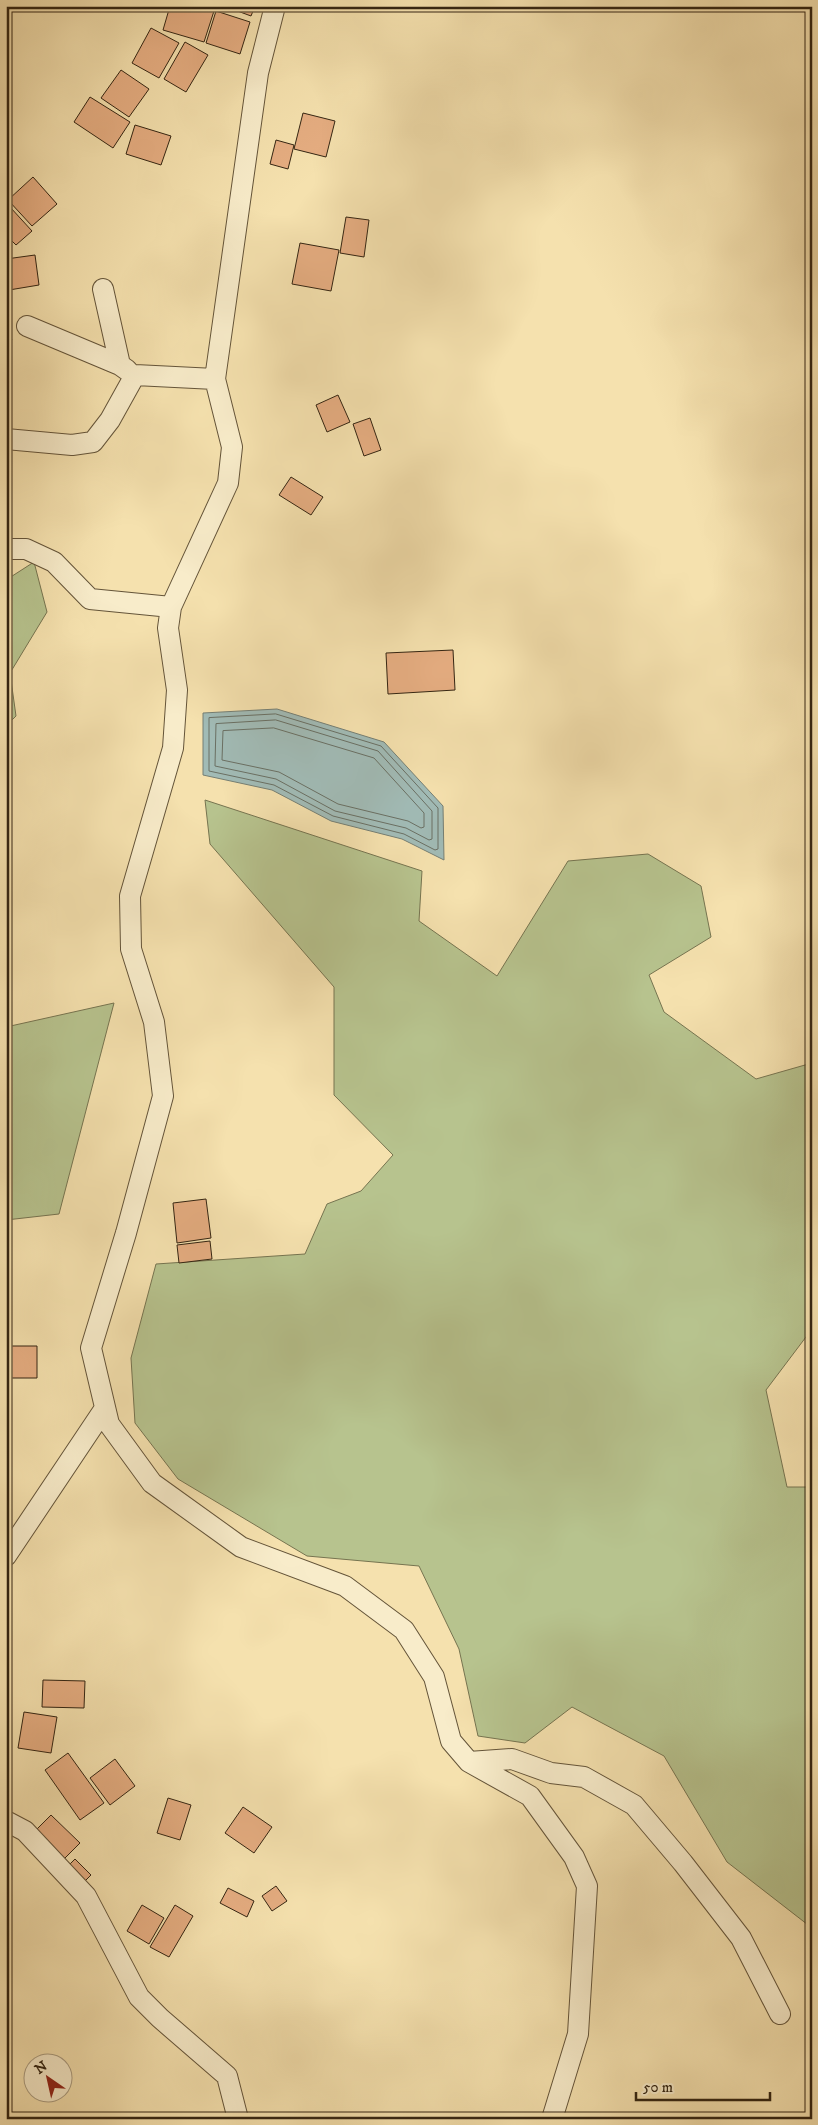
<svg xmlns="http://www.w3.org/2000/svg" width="818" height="2125" viewBox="0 0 818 2125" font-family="'IM FELL DW Pica',serif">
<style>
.green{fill:#b7c38e;stroke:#767450}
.water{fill:#a1bbb6;stroke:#757f74}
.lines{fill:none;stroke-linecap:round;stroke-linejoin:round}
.shore{stroke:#6a7064;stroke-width:1}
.building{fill:#e5ad81;stroke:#342512}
.minor-casing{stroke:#645439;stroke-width:22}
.minor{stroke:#f8ecca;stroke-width:20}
</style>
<rect width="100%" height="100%" fill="#f5e1ae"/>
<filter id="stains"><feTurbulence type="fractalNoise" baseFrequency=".004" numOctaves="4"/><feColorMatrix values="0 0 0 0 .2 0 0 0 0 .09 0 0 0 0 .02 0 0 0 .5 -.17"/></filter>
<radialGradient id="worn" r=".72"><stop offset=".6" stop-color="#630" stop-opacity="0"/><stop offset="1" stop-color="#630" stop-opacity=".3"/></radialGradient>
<!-- green -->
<path class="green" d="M 34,562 L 47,612 L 10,673 L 16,716 L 6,726 L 6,580 Z
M 205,800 L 422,871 L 419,921 L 497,976 L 568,861 L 648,854 L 701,886 L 711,937 L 649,975 L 664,1012 L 756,1079 L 812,1063 L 812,1329 L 766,1390 L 787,1487 L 812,1487 L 812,1928 L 727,1862 L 664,1756 L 572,1707 L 525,1743 L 478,1736 L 459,1649 L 419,1566 L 307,1556 L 178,1479 L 135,1423 L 131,1358 L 156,1264 L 305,1254 L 327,1204 L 361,1191 L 393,1155 L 334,1095 L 334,987 L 210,844 Z
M 114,1003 L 59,1214 L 6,1220 L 6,1027 Z"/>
<!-- water -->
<path class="water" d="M 277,709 L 384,742 L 443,806 L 444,860 L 402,839 L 331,821 L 272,790 L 203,775 L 203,713 Z"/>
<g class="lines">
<!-- shore -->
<path class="shore" d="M 276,714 L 381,746 L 438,808 L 438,849 L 435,850 L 404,834 L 333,816 L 274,785 L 209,771 L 209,718 Z
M 276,720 L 378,751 L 432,811 L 432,839 L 429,840 L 406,828 L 335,811 L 276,779 L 215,766 L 216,724 Z
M 274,728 L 374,758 L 424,813 L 424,827 L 421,828 L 408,821 L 338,804 L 279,772 L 222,760 L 223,731 Z"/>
</g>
<!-- building -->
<path class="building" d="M 170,6 L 198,6 L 214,11 L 204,42 L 163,30 Z
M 224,6 L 255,6 L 251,16 Z
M 216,11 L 250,22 L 240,54 L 206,43 Z
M 151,28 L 179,43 L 159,78 L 132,63 Z
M 185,42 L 208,55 L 186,92 L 164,79 Z
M 121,70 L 149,89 L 129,117 L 101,98 Z
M 90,97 L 130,122 L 113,148 L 74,122 Z
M 303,113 L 335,121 L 326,157 L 294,149 Z
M 135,125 L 171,136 L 161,165 L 126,154 Z
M 276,140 L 294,145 L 288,169 L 270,164 Z
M 33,177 L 57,204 L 32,226 L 8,200 Z
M 10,207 L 32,231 L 16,245 L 6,235 L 6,210 Z
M 346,217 L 369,220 L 364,257 L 340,253 Z
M 300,243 L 339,250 L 331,291 L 292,284 Z
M 35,255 L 39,285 L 9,290 L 6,259 Z
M 6,330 L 12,340 L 6,344 Z
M 338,395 L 350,422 L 327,432 L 316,405 Z
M 370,418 L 381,450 L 364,456 L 353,424 Z
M 291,477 L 323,497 L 311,515 L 279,495 Z
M 453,650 L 455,690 L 388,694 L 386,653 Z
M 206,1199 L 211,1238 L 177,1243 L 173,1203 Z
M 210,1241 L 212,1259 L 179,1263 L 177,1245 Z
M 6,1346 L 37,1346 L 37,1378 L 6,1378 Z
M 43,1680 L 85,1681 L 84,1708 L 42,1707 Z
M 24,1712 L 57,1717 L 51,1753 L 18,1748 Z
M 68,1753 L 104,1803 L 80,1820 L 45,1770 Z
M 115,1759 L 135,1786 L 110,1805 L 90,1778 Z
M 168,1798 L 191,1805 L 180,1840 L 157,1833 Z
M 243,1807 L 272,1827 L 254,1853 L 225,1833 Z
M 51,1815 L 80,1843 L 59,1864 L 31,1835 Z
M 75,1859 L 91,1875 L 76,1890 L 60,1874 Z
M 276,1886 L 287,1901 L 272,1911 L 262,1896 Z
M 228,1888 L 254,1901 L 247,1917 L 220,1903 Z
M 142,1905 L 164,1918 L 149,1944 L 127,1931 Z
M 175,1905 L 193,1916 L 169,1957 L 150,1947 Z"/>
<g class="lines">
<!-- minor casing -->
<g class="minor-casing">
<path id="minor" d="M 275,6 L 258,73 L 215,379 L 232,447 L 228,483 L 171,607 L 168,628 L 177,690 L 173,748 L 130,896 L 131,949 L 154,1022 L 163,1096 L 126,1233 L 91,1348 L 109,1424 L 152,1483 L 241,1547 L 345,1586 L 404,1630 L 434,1677 L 451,1741 L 469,1762 L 530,1796 L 574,1857 L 587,1886 L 578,2034 L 552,2119
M 103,289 L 120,365 L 127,370
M 27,326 L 120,365
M 6,439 L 72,445 L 93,442 L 110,420 L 135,375 L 215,379
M 6,549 L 26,549 L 54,562 L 90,599 L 171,607
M 6,1556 L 105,1408
M 469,1762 L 512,1759 L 551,1773 L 584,1777 L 634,1805 L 683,1863 L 741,1938 L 780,2014
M 6,1821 L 25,1831 L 86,1896 L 139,1997 L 160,2018 L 227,2076 L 238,2119"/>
</g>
<!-- minor -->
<use href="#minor" class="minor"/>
</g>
<!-- margin -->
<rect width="818" height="2125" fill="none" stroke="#f5e1ae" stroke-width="25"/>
<rect x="8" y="8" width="803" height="2110" fill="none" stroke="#342512" stroke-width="2.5"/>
<rect x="12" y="12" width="793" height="2100" fill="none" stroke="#342512"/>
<!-- north arrow -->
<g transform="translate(48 2078) rotate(326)"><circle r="24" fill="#f8ecca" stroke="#aa9c80"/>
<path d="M0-4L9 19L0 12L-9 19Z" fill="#8f2418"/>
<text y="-8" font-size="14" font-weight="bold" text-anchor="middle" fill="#342512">N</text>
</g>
<!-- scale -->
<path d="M636 2092v8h134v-8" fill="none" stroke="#342512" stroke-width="2.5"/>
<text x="643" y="2092" font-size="15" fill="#342512" stroke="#f8ecca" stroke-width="4" paint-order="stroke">50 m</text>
<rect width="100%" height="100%" filter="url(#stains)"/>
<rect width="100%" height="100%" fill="url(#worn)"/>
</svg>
